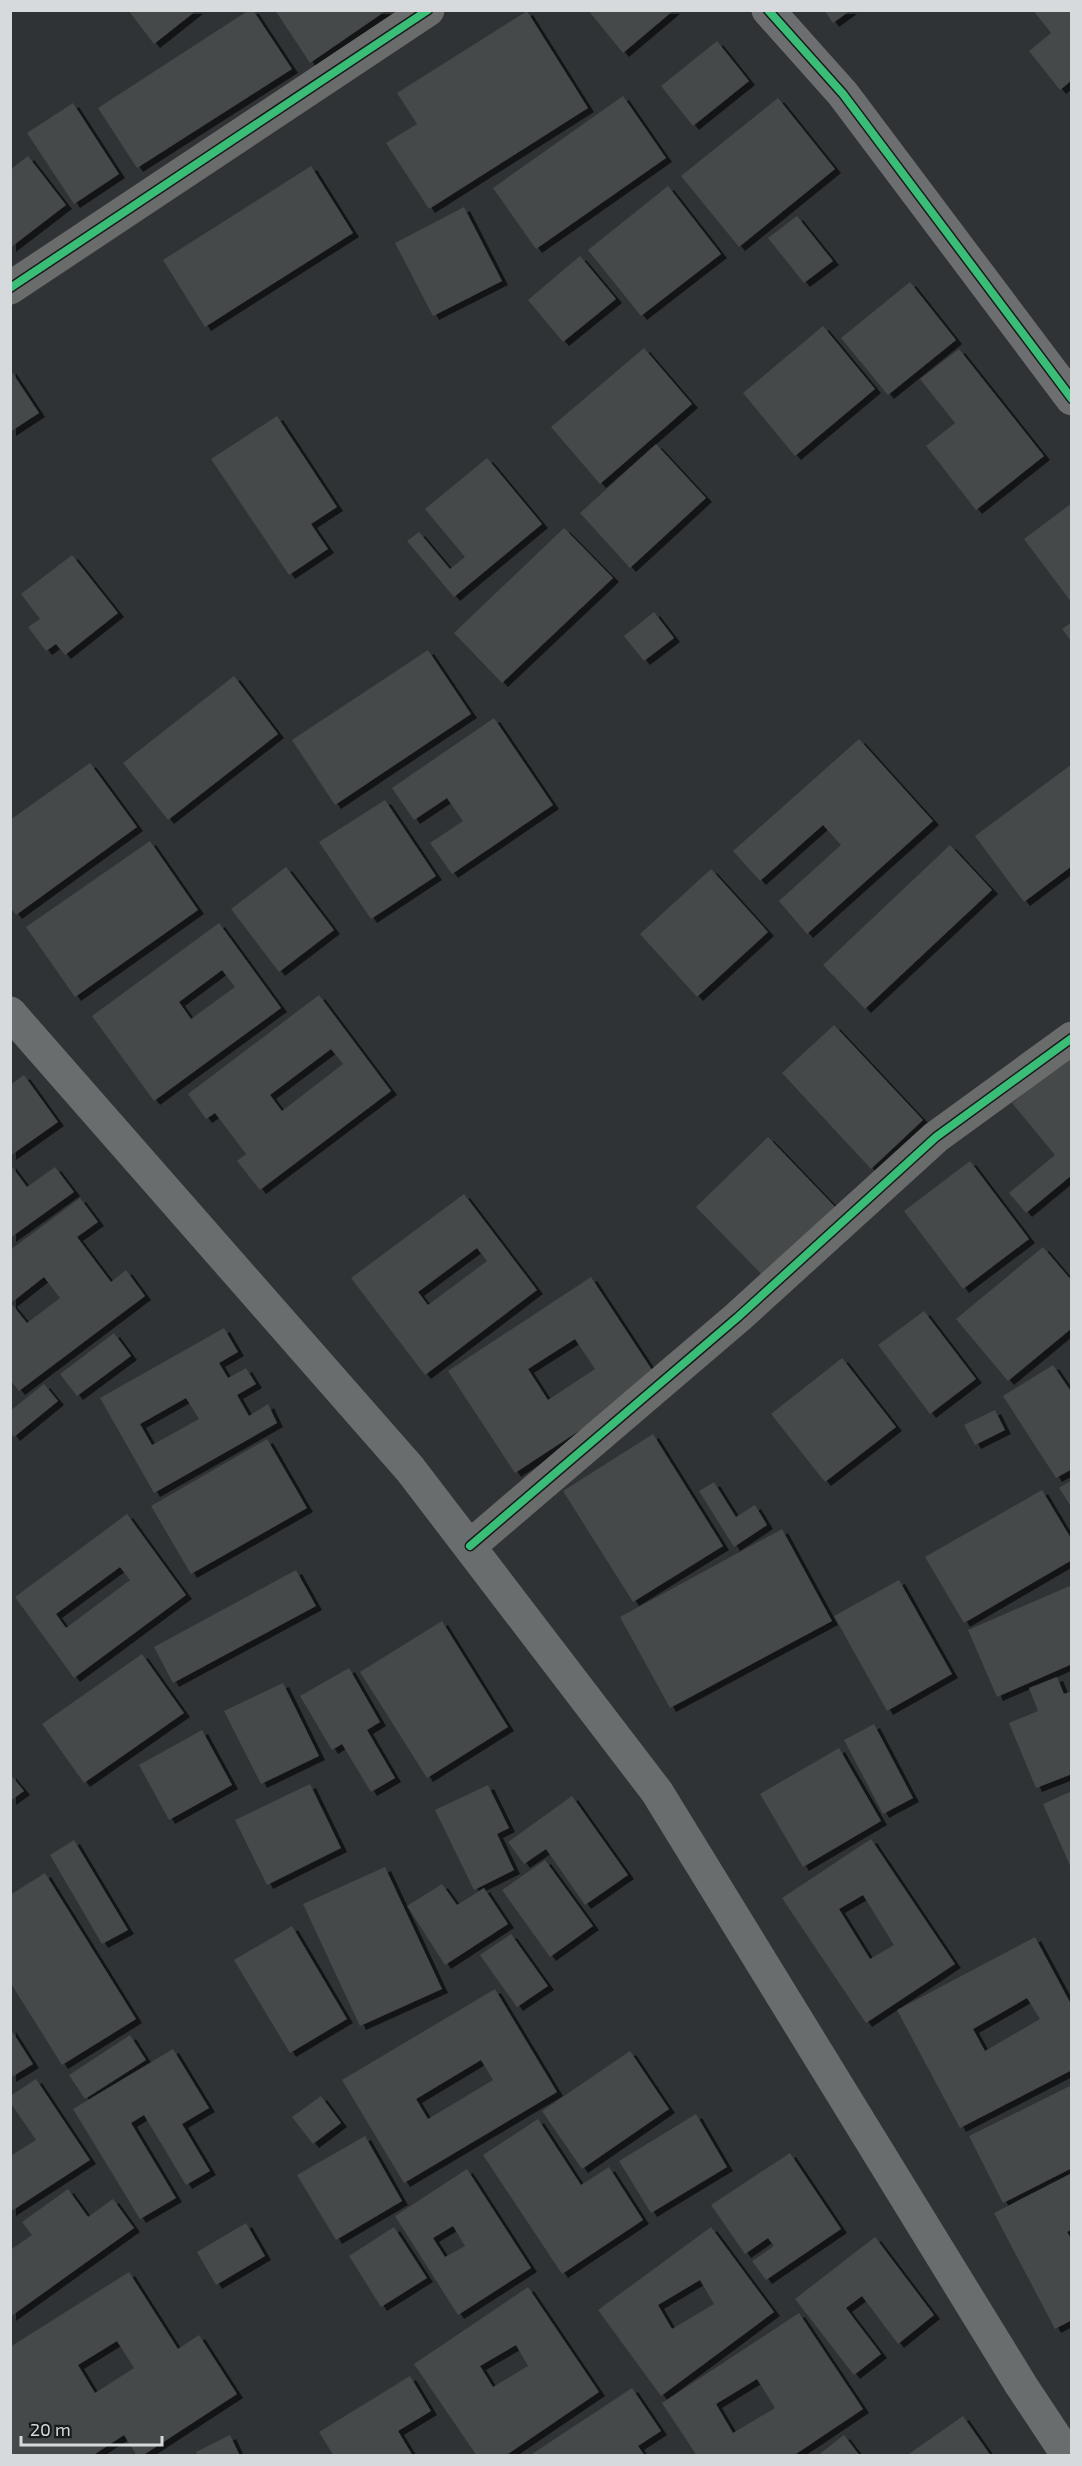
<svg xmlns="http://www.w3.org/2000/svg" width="1082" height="2466" viewBox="0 0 1082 2466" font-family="'Exo 2',sans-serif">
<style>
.building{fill:#454849;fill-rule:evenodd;filter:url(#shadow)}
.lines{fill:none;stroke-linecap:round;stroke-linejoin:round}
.street{stroke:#6a6c6c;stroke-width:33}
.secondary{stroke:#6c6e70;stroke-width:33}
.primary{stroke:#6a6d6e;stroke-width:33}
.cycleway-casing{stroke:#181b1c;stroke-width:11}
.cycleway{stroke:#3abd76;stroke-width:8}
</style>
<defs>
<filter id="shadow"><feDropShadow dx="6" dy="4" stdDeviation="0" flood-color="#0009"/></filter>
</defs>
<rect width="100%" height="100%" fill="#2f3335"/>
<!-- building -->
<path class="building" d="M 128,10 L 197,10 L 154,44 Z
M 249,10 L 253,10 L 292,69 L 137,168 L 98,108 Z
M 275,10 L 387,10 L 310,63 Z
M 588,10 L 674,10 L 623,53 Z
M 824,10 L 851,10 L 833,23 Z
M 1033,10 L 1072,10 L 1072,80 L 1060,90 L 1029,51 L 1051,33 Z
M 527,11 L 588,108 L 429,209 L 386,143 L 417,124 L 397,93 Z
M 717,41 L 749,81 L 693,126 L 661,86 Z
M 623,96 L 666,158 L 536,249 L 493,188 Z
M 778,98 L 835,169 L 739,247 L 681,176 Z
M 73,103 L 119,174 L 74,204 L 27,133 Z
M 28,156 L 66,205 L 10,248 L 10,170 Z
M 311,166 L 353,233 L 205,327 L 163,260 Z
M 668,186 L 721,254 L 641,316 L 588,250 Z
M 464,207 L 502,281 L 433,316 L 395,243 Z
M 797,216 L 833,261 L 804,283 L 768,238 Z
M 580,256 L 616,299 L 563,342 L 528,300 Z
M 910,282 L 956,340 L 888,395 L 841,338 Z
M 823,326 L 875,389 L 795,456 L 743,393 Z
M 644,348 L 692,404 L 600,484 L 551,427 Z
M 959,349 L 1044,456 L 976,510 L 926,446 L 955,423 L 920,379 Z
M 10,369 L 39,413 L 10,432 Z
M 277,416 L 337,507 L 311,524 L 328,549 L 289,575 L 211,459 Z
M 656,444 L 706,498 L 630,568 L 580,513 Z
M 487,458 L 542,524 L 454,597 L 407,541 L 419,532 L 450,569 L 465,557 L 425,509 Z
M 1072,503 L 1072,603 L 1024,539 Z
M 564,528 L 613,578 L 502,683 L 454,633 Z
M 72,555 L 118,613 L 65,655 L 56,644 L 46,651 L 28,627 L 40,619 L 21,594 Z
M 654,612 L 674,638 L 644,661 L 624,636 Z
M 1072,622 L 1072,642 L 1062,629 Z
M 428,650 L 471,714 L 335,805 L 292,740 Z
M 234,676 L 278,734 L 168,820 L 123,763 Z
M 494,718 L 553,805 L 452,874 L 430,843 L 463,821 L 447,798 L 414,820 L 392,788 Z
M 859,739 L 933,821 L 807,934 L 779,901 L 841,845 L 823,825 L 760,881 L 733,851 Z
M 90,763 L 137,827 L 16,915 L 10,907 L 10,820 Z
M 1072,764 L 1072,866 L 1024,902 L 975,836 Z
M 385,800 L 436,876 L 371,919 L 319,842 Z
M 150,841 L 198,910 L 75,997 L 26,927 Z
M 950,845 L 992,890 L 865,1009 L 823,965 Z
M 286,867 L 334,930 L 279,972 L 231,909 Z
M 711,869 L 768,932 L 697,997 L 640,934 Z
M 219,923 L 281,1008 L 154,1101 L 92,1016 ZM 222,970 L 235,987 L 191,1019 L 179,1002 Z
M 319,995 L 391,1091 L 260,1190 L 237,1161 L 246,1154 L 215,1113 L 206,1119 L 188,1094 ZM 331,1049 L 343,1064 L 282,1111 L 270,1095 Z
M 834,1025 L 923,1120 L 871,1169 L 782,1073 Z
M 1072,1054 L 1072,1175 L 1026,1213 L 1009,1193 L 1055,1155 L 1012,1103 Z
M 24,1075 L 58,1122 L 10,1156 L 10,1085 Z
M 768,1137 L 841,1213 L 770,1283 L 696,1207 Z
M 970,1161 L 1029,1239 L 963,1289 L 904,1211 Z
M 10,1164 L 27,1187 L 55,1167 L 74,1192 L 10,1238 Z
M 464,1194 L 537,1290 L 425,1375 L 351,1278 ZM 477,1248 L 487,1261 L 428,1305 L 418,1292 Z
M 80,1198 L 98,1222 L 77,1237 L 111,1282 L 126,1270 L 145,1296 L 19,1391 L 10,1380 L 10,1250 ZM 44,1277 L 60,1298 L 27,1323 L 11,1303 Z
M 1043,1247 L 1072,1281 L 1072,1328 L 1008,1381 L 956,1319 Z
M 591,1277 L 658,1379 L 515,1473 L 448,1371 ZM 575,1339 L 595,1369 L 548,1400 L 528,1369 Z
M 924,1311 L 976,1379 L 930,1414 L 878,1345 Z
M 224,1328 L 238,1352 L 219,1363 L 228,1378 L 246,1368 L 256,1384 L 237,1395 L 249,1416 L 268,1404 L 277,1423 L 154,1493 L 100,1398 ZM 186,1398 L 199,1419 L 152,1445 L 140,1424 Z
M 114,1333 L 131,1356 L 77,1396 L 60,1374 Z
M 842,1358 L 896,1427 L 825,1482 L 771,1414 Z
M 1053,1365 L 1072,1393 L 1072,1469 L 1056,1478 L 1003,1396 Z
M 44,1384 L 58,1401 L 14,1437 L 10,1432 L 10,1411 Z
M 995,1410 L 1005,1430 L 975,1445 L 964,1425 Z
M 653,1434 L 723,1546 L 633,1602 L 563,1491 Z
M 267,1439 L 307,1508 L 191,1574 L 151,1506 Z
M 1072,1480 L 1072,1508 L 1059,1488 Z
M 714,1482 L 736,1517 L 755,1505 L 767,1525 L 734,1547 L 699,1491 Z
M 1042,1490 L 1072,1540 L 1072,1560 L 964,1623 L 925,1557 Z
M 127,1514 L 186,1595 L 74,1678 L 15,1597 ZM 120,1567 L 130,1580 L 66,1628 L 56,1614 Z
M 782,1529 L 832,1621 L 670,1708 L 620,1617 Z
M 296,1570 L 316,1606 L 173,1683 L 154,1647 Z
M 899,1580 L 952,1674 L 887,1711 L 834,1616 Z
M 1072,1585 L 1072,1664 L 997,1697 L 968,1630 Z
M 442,1621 L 508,1727 L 427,1778 L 360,1672 Z
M 142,1654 L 184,1713 L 84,1783 L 42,1724 Z
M 349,1668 L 380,1722 L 367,1730 L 395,1778 L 371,1792 L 342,1744 L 332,1750 L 300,1696 Z
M 1057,1677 L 1064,1694 L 1072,1691 L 1072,1774 L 1036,1788 L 1009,1723 L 1038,1711 L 1029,1688 Z
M 283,1683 L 319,1756 L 261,1784 L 224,1711 Z
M 874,1724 L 913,1798 L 883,1814 L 844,1740 Z
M 202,1730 L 232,1785 L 169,1820 L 139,1765 Z
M 839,1748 L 881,1821 L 803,1867 L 760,1794 Z
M 10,1774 L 24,1791 L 10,1801 Z
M 310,1784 L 341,1848 L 267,1885 L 235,1820 Z
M 488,1785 L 509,1828 L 497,1834 L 514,1870 L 474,1890 L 435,1810 Z
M 1072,1791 L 1072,1870 L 1043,1804 Z
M 572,1796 L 628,1875 L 585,1905 L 546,1849 L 524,1864 L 508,1842 Z
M 871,1839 L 955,1964 L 866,2023 L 782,1898 ZM 863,1895 L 894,1945 L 870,1959 L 839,1909 Z
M 74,1840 L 128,1930 L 102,1944 L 50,1855 Z
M 545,1860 L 593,1926 L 550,1957 L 502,1890 Z
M 385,1867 L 442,1989 L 360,2026 L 303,1904 Z
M 45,1873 L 136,2019 L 62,2065 L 10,1982 L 10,1895 Z
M 442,1884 L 457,1905 L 484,1888 L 508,1924 L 445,1965 L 407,1906 Z
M 292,1926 L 347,2019 L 290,2053 L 234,1960 Z
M 511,1934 L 548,1986 L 517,2007 L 480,1955 Z
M 1035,1937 L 1072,2006 L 1072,2070 L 960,2128 L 897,2010 ZM 1027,1998 L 1040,2019 L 985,2051 L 973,2029 Z
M 495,1989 L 557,2092 L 404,2183 L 342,2080 ZM 481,2060 L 493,2080 L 428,2119 L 416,2099 Z
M 10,2028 L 33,2064 L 10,2078 Z
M 130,2035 L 146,2060 L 85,2099 L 69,2075 Z
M 173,2049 L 209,2108 L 182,2124 L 210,2171 L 186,2185 L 144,2115 L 131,2123 L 176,2198 L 140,2219 L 73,2109 Z
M 630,2051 L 669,2109 L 582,2169 L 542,2111 Z
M 36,2079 L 90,2160 L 10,2212 L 10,2156 L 36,2140 L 10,2102 L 10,2096 Z
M 1072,2085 L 1072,2168 L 1003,2203 L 969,2136 Z
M 321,2096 L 341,2123 L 313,2144 L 292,2117 Z
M 696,2114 L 727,2167 L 651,2213 L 619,2161 Z
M 538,2119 L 581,2185 L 609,2167 L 643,2220 L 562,2274 L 483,2155 Z
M 365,2136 L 402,2201 L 336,2240 L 297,2175 Z
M 790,2153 L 841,2229 L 766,2280 L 752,2261 L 774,2246 L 768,2238 L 745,2254 L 711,2205 Z
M 467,2169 L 531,2268 L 458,2315 L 395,2216 ZM 453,2226 L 465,2246 L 445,2257 L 433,2238 Z
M 1072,2173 L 1072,2229 L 1067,2232 L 1072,2240 L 1072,2320 L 1055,2329 L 994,2213 Z
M 68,2189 L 88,2217 L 113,2199 L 134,2228 L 10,2317 L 10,2250 L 32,2235 L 22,2222 Z
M 246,2223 L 265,2256 L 216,2285 L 197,2252 Z
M 394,2227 L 427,2278 L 381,2307 L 349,2256 Z
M 711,2227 L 774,2312 L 661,2396 L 598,2310 ZM 700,2280 L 714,2304 L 672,2329 L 658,2305 Z
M 875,2237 L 934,2315 L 898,2344 L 862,2296 L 846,2308 L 881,2354 L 854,2375 L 795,2299 Z
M 129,2272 L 178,2349 L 199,2335 L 237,2394 L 142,2456 L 137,2456 L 124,2435 L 92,2456 L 10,2456 L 10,2347 ZM 117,2341 L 134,2368 L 95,2393 L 78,2365 Z
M 528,2287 L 599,2392 L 505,2456 L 477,2456 L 414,2364 ZM 516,2345 L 528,2366 L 493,2387 L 480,2366 Z
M 799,2313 L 863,2409 L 793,2456 L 697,2456 L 662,2403 ZM 757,2379 L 775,2408 L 733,2433 L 716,2404 Z
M 410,2376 L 431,2411 L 398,2431 L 413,2456 L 334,2456 L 319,2432 Z
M 632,2388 L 661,2431 L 638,2446 L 645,2456 L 529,2456 Z
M 963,2416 L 991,2456 L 906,2456 Z
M 230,2435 L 240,2456 L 197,2456 L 196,2452 Z
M 844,2435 L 860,2456 L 817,2456 Z"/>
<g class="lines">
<!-- street -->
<path class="street" d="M 10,288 L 428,10
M 470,1546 L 738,1317 L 936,1137 L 1072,1038"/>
<!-- secondary -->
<path class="secondary" d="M 768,10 L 843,94 L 1072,399"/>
<!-- primary -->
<path class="primary" d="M 10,1013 L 410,1469 L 657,1792 L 1021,2385 L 1068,2456"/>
<!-- cycleway casing -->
<g class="cycleway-casing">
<path id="cycleway" d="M 768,10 L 843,94 L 1072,399
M 10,288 L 428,10
M 470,1546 L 738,1317 L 936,1137 L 1072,1038"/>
</g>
<!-- cycleway -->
<use href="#cycleway" class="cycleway"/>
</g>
<!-- border -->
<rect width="1082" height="2466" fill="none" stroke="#d6dadc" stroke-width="24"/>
<!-- scale -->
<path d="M21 2436v9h141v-9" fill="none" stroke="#d6dadc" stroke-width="3"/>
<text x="30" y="2436" font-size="18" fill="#d6dadc" stroke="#181b1c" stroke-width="4.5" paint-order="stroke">20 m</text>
</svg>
